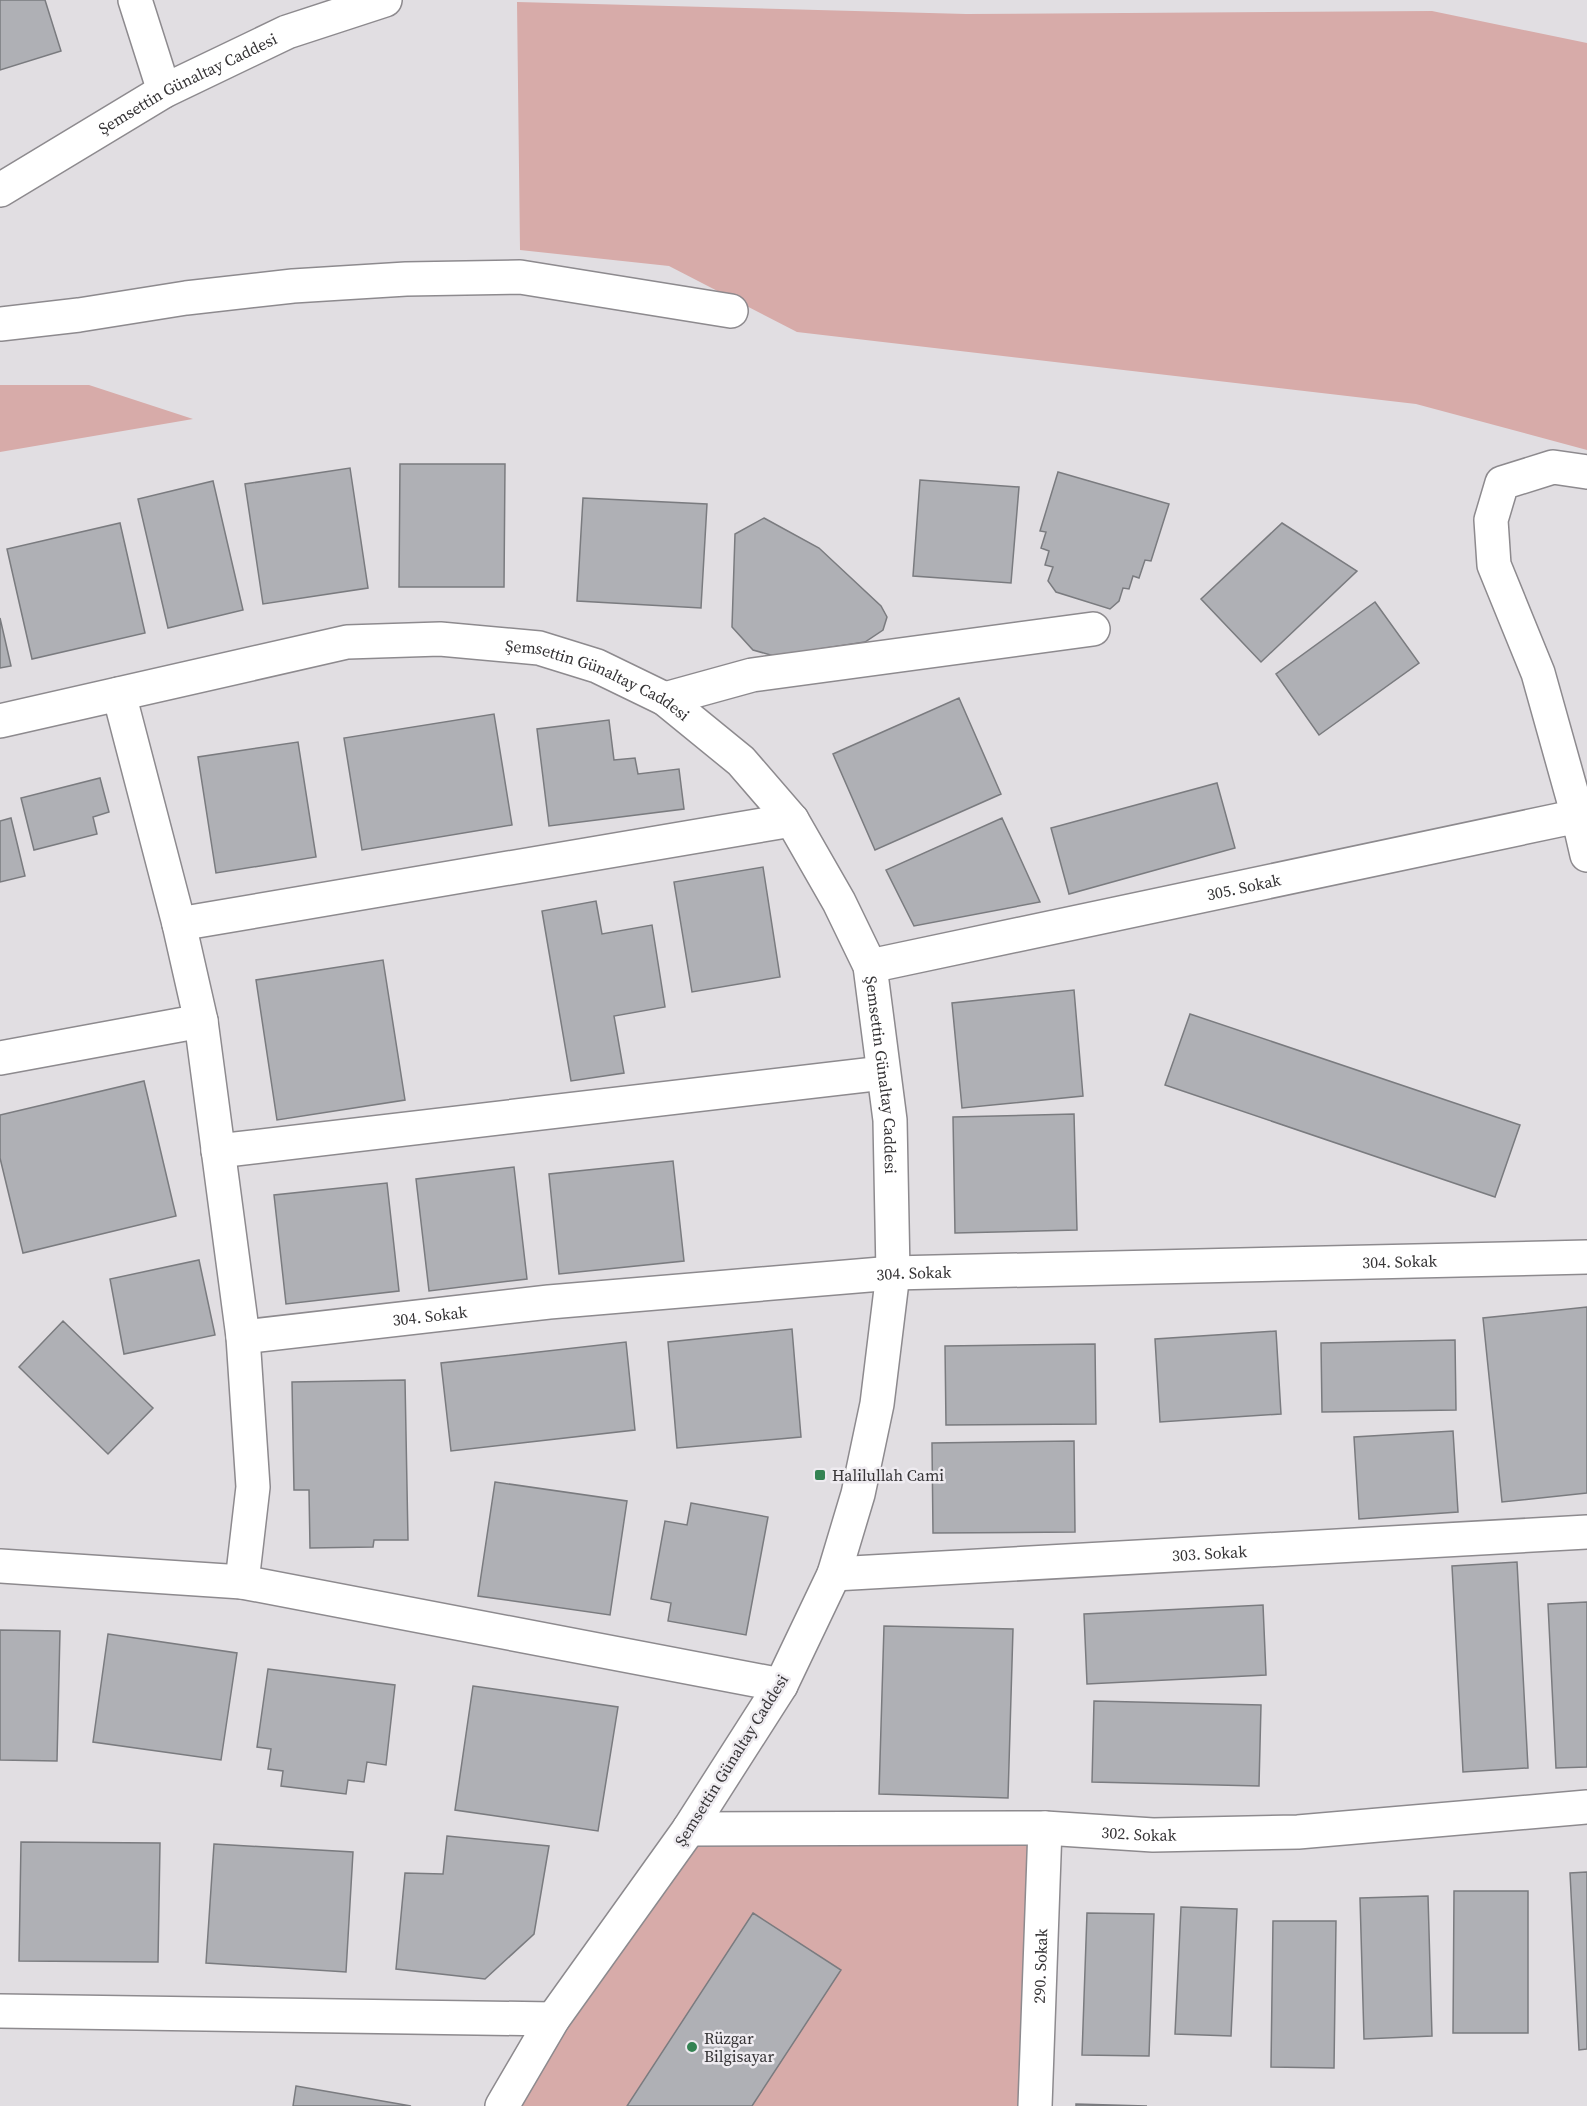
<svg xmlns="http://www.w3.org/2000/svg" width="1587" height="2106" viewBox="0 0 1587 2106" font-family="'Source Serif 4',serif">
<style>
.green{fill:#d7aba9}
.building{fill:#afb0b5;stroke:#7a7b7f;stroke-width:1.5}
.lines{fill:none;stroke-linecap:round;stroke-linejoin:round}
.minor-casing{stroke:#8d8a8e;stroke-width:36}
.tertiary-casing{stroke:#8d8a8e;stroke-width:36}
.secondary-casing{stroke:#8d8a8e;stroke-width:36}
.minor{stroke:#fff;stroke-width:33}
.tertiary{stroke:#fff;stroke-width:33}
.secondary{stroke:#fff;stroke-width:33}
.poi-dot{fill:#348353;stroke:#eeebf0;stroke-width:2}
.labels{text-anchor:middle;stroke-width:5;stroke-linejoin:round;paint-order:stroke}
.street-label{font-size:16px;fill:#353335;stroke:#eeebf0}
.poi-label{font-size:16px;fill:#353335;stroke:#eeebf0;text-anchor:start}
</style>
<rect width="100%" height="100%" fill="#e1dee2"/>
<!-- green -->
<path class="green" d="M 517,2 L 966,14 L 1432,11 L 1587,43 L 1587,450 L 1416,404 L 797,332 L 669,266 L 520,250 Z
M 0,385 L 89,385 L 193,419 L 0,452 Z
M 1045,1828 L 1035,2106 L 502,2106 L 689,1829 Z"/>
<!-- building -->
<path class="building" d="M 0,0 L 45,0 L 61,51 L 0,70 Z
M 400,464 L 505,464 L 504,587 L 399,587 Z
M 350,468 L 368,588 L 263,604 L 245,484 Z
M 1058,472 L 1169,504 L 1151,561 L 1145,560 L 1139,578 L 1133,576 L 1129,589 L 1123,588 L 1119,601 L 1110,609 L 1056,592 L 1048,581 L 1053,567 L 1045,565 L 1049,551 L 1041,548 L 1046,532 L 1040,531 Z
M 920,480 L 1019,487 L 1011,583 L 913,576 Z
M 213,481 L 243,610 L 168,628 L 138,499 Z
M 583,498 L 707,504 L 701,608 L 577,601 Z
M 764,518 L 819,548 L 881,606 L 887,617 L 883,630 L 865,642 L 774,656 L 753,650 L 732,627 L 735,534 Z
M 120,523 L 145,633 L 32,659 L 7,549 Z
M 1282,523 L 1357,571 L 1261,662 L 1201,599 Z
M 1375,602 L 1419,663 L 1319,735 L 1276,674 Z
M 0,618 L 11,666 L 0,668 Z
M 959,698 L 1001,794 L 875,850 L 833,754 Z
M 494,714 L 512,825 L 362,850 L 344,738 Z
M 609,720 L 614,760 L 635,758 L 638,774 L 679,769 L 684,809 L 549,826 L 537,729 Z
M 298,742 L 316,857 L 216,873 L 198,757 Z
M 100,778 L 109,812 L 93,817 L 97,834 L 34,850 L 21,798 Z
M 1217,783 L 1235,848 L 1069,894 L 1051,828 Z
M 11,818 L 25,876 L 0,882 L 0,821 Z
M 1002,818 L 1040,902 L 914,926 L 886,870 Z
M 763,867 L 780,977 L 692,992 L 674,882 Z
M 596,901 L 602,934 L 652,925 L 665,1007 L 614,1016 L 624,1073 L 571,1081 L 542,911 Z
M 383,960 L 405,1100 L 277,1120 L 256,980 Z
M 1074,990 L 1083,1096 L 962,1108 L 952,1003 Z
M 1190,1014 L 1520,1125 L 1495,1197 L 1165,1085 Z
M 144,1081 L 176,1216 L 23,1253 L 0,1158 L 0,1115 Z
M 1074,1114 L 1077,1230 L 955,1233 L 953,1117 Z
M 673,1161 L 684,1261 L 559,1274 L 549,1174 Z
M 514,1167 L 527,1279 L 429,1291 L 416,1179 Z
M 387,1183 L 399,1291 L 286,1304 L 274,1195 Z
M 199,1260 L 215,1335 L 124,1354 L 110,1279 Z
M 1587,1307 L 1587,1493 L 1502,1502 L 1483,1318 Z
M 63,1321 L 153,1408 L 108,1454 L 19,1367 Z
M 792,1329 L 801,1437 L 677,1448 L 668,1342 Z
M 1276,1331 L 1281,1414 L 1160,1422 L 1155,1339 Z
M 1455,1340 L 1456,1410 L 1322,1412 L 1321,1343 Z
M 626,1342 L 635,1430 L 451,1451 L 441,1363 Z
M 1095,1344 L 1096,1424 L 946,1425 L 945,1346 Z
M 405,1380 L 408,1540 L 374,1540 L 373,1547 L 310,1548 L 309,1490 L 294,1490 L 292,1382 Z
M 1453,1431 L 1458,1512 L 1359,1519 L 1354,1437 Z
M 1074,1441 L 1075,1532 L 933,1533 L 932,1443 Z
M 495,1482 L 627,1501 L 610,1615 L 478,1596 Z
M 691,1503 L 768,1517 L 746,1635 L 668,1621 L 671,1603 L 651,1599 L 665,1521 L 687,1525 Z
M 1517,1562 L 1528,1768 L 1463,1772 L 1452,1566 Z
M 1587,1602 L 1587,1767 L 1556,1768 L 1548,1604 Z
M 1263,1605 L 1266,1675 L 1087,1684 L 1084,1614 Z
M 884,1626 L 1013,1629 L 1008,1798 L 879,1794 Z
M 0,1630 L 60,1631 L 57,1761 L 0,1760 Z
M 108,1634 L 237,1653 L 221,1760 L 93,1742 Z
M 268,1669 L 395,1685 L 386,1765 L 367,1762 L 364,1782 L 348,1780 L 346,1794 L 281,1786 L 283,1771 L 268,1769 L 271,1749 L 257,1747 Z
M 473,1686 L 618,1707 L 598,1831 L 455,1810 Z
M 1094,1701 L 1261,1705 L 1259,1786 L 1092,1782 Z
M 447,1836 L 549,1846 L 534,1934 L 485,1979 L 396,1969 L 405,1873 L 443,1874 Z
M 21,1842 L 160,1843 L 158,1962 L 19,1961 Z
M 214,1844 L 353,1852 L 346,1972 L 206,1963 Z
M 1587,1872 L 1587,2049 L 1579,2050 L 1570,1873 Z
M 1454,1891 L 1528,1891 L 1528,2033 L 1453,2033 Z
M 1428,1896 L 1432,2036 L 1364,2039 L 1360,1898 Z
M 1181,1907 L 1237,1909 L 1231,2036 L 1175,2034 Z
M 753,1913 L 841,1970 L 752,2106 L 627,2106 Z
M 1087,1913 L 1154,1914 L 1149,2056 L 1082,2055 Z
M 1273,1921 L 1336,1921 L 1334,2068 L 1271,2067 Z
M 296,2086 L 411,2106 L 293,2106 Z
M 1076,2104 L 1147,2106 L 1076,2106 Z"/>
<g class="lines">
<!-- minor casing -->
<g class="minor-casing">
<g id="minor">
<path d="M 135,0 L 164,91"/>
<path d="M 0,324 L 79,315 L 186,298 L 293,286 L 406,279 L 520,277 L 731,311"/>
<path d="M 119,694 L 179,924 L 201,1021 L 243,1337 L 253,1487 L 242,1582"/>
<path d="M 665,699 L 752,675 L 1093,629"/>
<path d="M 1578,816 L 1538,673 L 1494,565 L 1491,520 L 1502,483 L 1553,467 L 1587,472"/>
<path d="M 179,924 L 792,820"/>
<path id="s1" d="M 870,966 L 1578,816 L 1587,855"/>
<path d="M 0,1058 L 201,1021"/>
<path d="M 218,1151 L 883,1073"/>
<path id="s2" d="M 243,1337 L 549,1302 L 893,1273 L 1587,1257"/>
<path d="M 0,1566 L 242,1582 L 781,1685"/>
<path id="s3" d="M 834,1574 L 1587,1532"/>
<path id="s4" d="M 689,1829 L 1045,1828 L 1153,1835 L 1298,1832 L 1587,1807"/>
<path d="M 0,2011 L 553,2019"/>
<path id="s5" d="M 1035,2106 L 1045,1828"/>
</g>
</g>
<!-- tertiary casing -->
<g class="tertiary-casing">
<g id="tertiary">
<path id="s6" d="M 0,721 L 347,642 L 440,639 L 539,648 L 597,666 L 665,699 L 741,761 L 792,820 L 839,902 L 870,966 L 890,1120 L 893,1273 L 877,1404 L 858,1494 L 834,1574 L 781,1685 L 689,1829 L 553,2019 L 502,2106"/>
</g>
</g>
<!-- secondary casing -->
<g class="secondary-casing">
<g id="secondary">
<path id="s7" d="M 0,190 L 164,91 L 287,32 L 385,0"/>
</g>
</g>
<!-- minor -->
<use href="#minor" class="minor"/>
<!-- tertiary -->
<use href="#tertiary" class="tertiary"/>
<!-- secondary -->
<use href="#secondary" class="secondary"/>
</g>
<!-- markers -->
<g class="poi-dot">
<rect x="814" y="1469" width="12" height="12" rx="3"/>
<circle cx="692" cy="2047" r="6"/>
</g>
<g class="labels">
<!-- street labels -->
<g class="street-label">
<text dy="6" stroke="none"><textPath href="#s7" startOffset="216">Şemsettin Günaltay Caddesi</textPath></text>
<text dy="6" stroke="none"><textPath href="#s6" startOffset="614">Şemsettin Günaltay Caddesi</textPath></text>
<text dy="6" stroke="none"><textPath href="#s1" startOffset="382">305. Sokak</textPath></text>
<text dy="6" stroke="none"><textPath href="#s6" startOffset="1136">Şemsettin Günaltay Caddesi</textPath></text>
<text dy="6" stroke="none"><textPath href="#s2" startOffset="1160">304. Sokak</textPath></text>
<text dy="6" stroke="none"><textPath href="#s2" startOffset="674">304. Sokak</textPath></text>
<text dy="6" stroke="none"><textPath href="#s2" startOffset="188">304. Sokak</textPath></text>
<text dy="6" stroke="none"><textPath href="#s3" startOffset="376">303. Sokak</textPath></text>
<text transform="translate(731 1760) rotate(-58)" y="6">Şemsettin Günaltay Caddesi</text>
<text dy="6" stroke="none"><textPath href="#s4" startOffset="450">302. Sokak</textPath></text>
<text dy="6" stroke="none"><textPath href="#s5" startOffset="140">290. Sokak</textPath></text>
</g>
<!-- poi labels -->
<g class="poi-label">
<text x="832" y="1481">Halilullah Cami</text>
<text x="704" y="2044">Rüzgar<tspan x="704" dy="18">Bilgisayar</tspan></text>
</g>
</g>
</svg>
